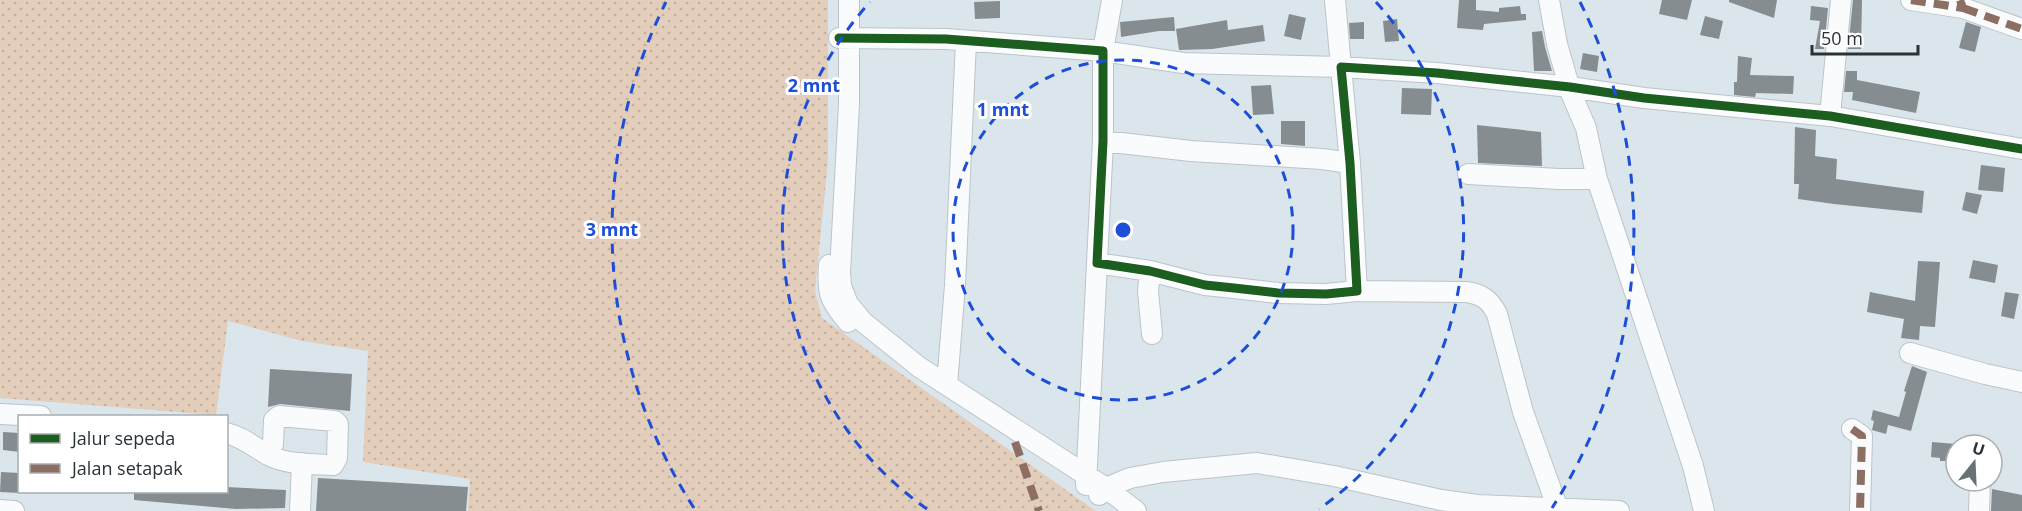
<svg xmlns="http://www.w3.org/2000/svg" width="2022" height="511" viewBox="0 0 2022 511" font-family="'Open Sans',sans-serif">
<style>
.grass{fill:url(#grass-dots)}
.building{fill:#858d91}
.lines{fill:none;stroke-linecap:round;stroke-linejoin:round}
.minor-casing{stroke:#bbc4c9;stroke-width:22}
.minor{stroke:#fafbfc;stroke-width:20}
.quiet{stroke:#8d6e63;stroke-width:8;stroke-dasharray:15 8;stroke-linecap:butt}
.cycleway-casing{stroke:#fff;stroke-width:13}
.cycleway{stroke:#1b5e20;stroke-width:9}
.ring{fill:none;stroke:#1d4ed8;stroke-width:3;stroke-dasharray:10 8}
.centre{fill:#1d4ed8;stroke:#fff;stroke-width:3}
.ring-label{font-size:18px;text-anchor:middle;font-weight:bold;fill:#1d4ed8;stroke:#fff;stroke-width:6;stroke-linejoin:round;paint-order:stroke}
</style>
<defs>
<pattern id="grass-dots" width="8" height="8" patternUnits="userSpaceOnUse" patternTransform="scale(1.5)"><rect width="8" height="8" fill="#e3cdbb"/><path d="M2 2h.1M6 6h.1" fill="none" stroke="#c3b0a1" stroke-width="1.8" stroke-linecap="round"/></pattern>
</defs>
<rect width="100%" height="100%" fill="#dbe6ec"/>
<!-- grass -->
<path class="grass" d="M 0,0 L 828,0 L 828,161 L 815,291 L 822,318 L 1096,511 L 468,511 L 470,479 L 363,462 L 368,351 L 302,341 L 228,321 L 216,415 L 0,398 Z"/>
<!-- building -->
<path class="building" d="M 1459,0 L 1476,0 L 1476,10 L 1499,12 L 1499,8 L 1520,6 L 1521,14 L 1526,14 L 1526,20 L 1484,24 L 1483,30 L 1457,28 Z
M 1662,0 L 1692,0 L 1687,20 L 1659,14 Z
M 1729,0 L 1777,0 L 1774,18 L 1729,2 Z
M 1853,0 L 1862,0 L 1861,49 L 1848,49 Z
M 1000,1 L 1000,18 L 975,19 L 974,2 Z
M 1811,6 L 1828,8 L 1824,49 L 1815,49 L 1820,21 L 1810,20 Z
M 1289,14 L 1306,18 L 1301,40 L 1284,36 Z
M 1705,16 L 1723,21 L 1719,39 L 1700,35 Z
M 1174,17 L 1175,31 L 1159,31 L 1121,37 L 1120,22 Z
M 1397,19 L 1399,41 L 1385,42 L 1383,21 Z
M 1227,20 L 1228,30 L 1263,25 L 1265,41 L 1212,49 L 1179,50 L 1176,29 Z
M 1364,22 L 1364,39 L 1350,39 L 1349,23 Z
M 1966,22 L 1981,27 L 1975,52 L 1959,48 Z
M 1542,31 L 1545,47 L 1552,71 L 1534,71 L 1532,32 Z
M 1583,53 L 1599,56 L 1597,72 L 1580,69 Z
M 1738,56 L 1752,58 L 1750,75 L 1794,76 L 1793,94 L 1756,93 L 1755,97 L 1734,95 L 1734,82 L 1737,82 Z
M 1846,71 L 1857,71 L 1857,80 L 1920,92 L 1916,113 L 1852,100 L 1853,92 L 1844,92 Z
M 1271,85 L 1274,114 L 1253,115 L 1251,86 Z
M 1402,88 L 1432,89 L 1431,115 L 1401,114 Z
M 1281,121 L 1305,121 L 1305,146 L 1281,144 Z
M 1477,125 L 1541,132 L 1542,166 L 1478,163 Z
M 1795,127 L 1816,130 L 1815,156 L 1837,159 L 1836,179 L 1924,191 L 1922,213 L 1834,204 L 1798,199 L 1799,184 L 1794,184 Z
M 1981,165 L 2005,168 L 2003,192 L 1978,190 Z
M 1966,192 L 1982,195 L 1977,214 L 1962,210 Z
M 1973,260 L 1998,265 L 1995,283 L 1969,278 Z
M 1918,261 L 1940,262 L 1935,327 L 1920,326 L 1919,340 L 1901,338 L 1904,319 L 1867,312 L 1870,292 L 1915,301 Z
M 2005,292 L 2019,294 L 2014,319 L 2001,316 Z
M 1912,366 L 1927,372 L 1911,431 L 1888,425 L 1886,434 L 1872,430 L 1874,421 L 1871,420 L 1873,410 L 1899,417 L 1906,392 L 1904,391 Z
M 270,369 L 352,374 L 350,411 L 280,404 L 268,407 Z
M 3,432 L 20,433 L 20,452 L 3,450 Z
M 1932,442 L 1956,444 L 1956,461 L 1940,461 L 1940,458 L 1931,457 Z
M 1,472 L 20,473 L 20,493 L 0,492 Z
M 318,478 L 468,487 L 466,511 L 316,511 Z
M 226,487 L 286,490 L 285,508 L 236,509 L 134,500 L 134,492 L 226,492 Z
M 1992,489 L 2022,495 L 2022,511 L 1991,511 Z"/>
<g class="lines">
<!-- minor casing -->
<g class="minor-casing">
<path id="minor" d="M 849,0 L 849,104 L 840,272 L 841,286 L 848,304 L 863,322 L 919,367 L 1106,488 L 1136,511
M 1112,0 L 1103,51 L 1183,63 L 1341,67 L 1335,0
M 1549,0 L 1557,44 L 1571,93 L 1586,128 L 1597,179 L 1693,466 L 1704,511
M 1911,0 L 1963,8 L 1960,0
M 1963,8 L 2022,29
M 839,38 L 946,39 L 1103,51 L 1103,141 L 1097,263 L 1150,271 L 1205,285 L 1234,288 L 1278,293 L 1326,294 L 1357,291 L 1350,163 L 1341,67 L 1437,73 L 1570,87 L 1644,98 L 1830,116 L 2022,149
M 1830,116 L 1841,0
M 1103,141 L 1191,151 L 1322,159 L 1350,163
M 1468,174 L 1559,179 L 1597,179
M 829,265 C 827,293 829,300 848,322
M 1150,271 L 1148,291 L 1152,334
M 1357,291 L 1466,292 C 1482,294 1490,300 1497,314 L 1523,412 L 1558,509
M 1910,353 L 1985,374 L 2022,382
M 947,385 L 955,285 L 966,41
M 0,414 L 41,416
M 1852,429 L 1862,436 L 1860,511
M 226,433 C 243,437 254,447 268,455 C 287,465 312,464 333,465 L 337,458 L 338,424 L 335,421 L 279,416 L 274,420 L 273,444 L 268,454
M 1086,485 L 1097,263
M 1099,495 L 1106,488 L 1130,478 L 1163,472 L 1257,463 L 1334,476 L 1441,500 L 1477,505 L 1619,511
M 0,510 L 14,511
M 300,511 L 302,463
M 1979,511 L 1980,481"/>
</g>
<!-- minor -->
<use href="#minor" class="minor"/>
<!-- quiet -->
<path class="quiet" d="M 1911,0 L 1963,8 L 1960,0
M 1963,8 L 2022,29
M 1852,429 L 1862,436 L 1860,511
M 1015,442 L 1039,511"/>
<!-- cycleway casing -->
<g class="cycleway-casing">
<path id="cycleway" d="M 839,38 L 946,39 L 1103,51 L 1103,141 L 1097,263 L 1150,271 L 1205,285 L 1234,288 L 1278,293 L 1326,294 L 1357,291 L 1350,163 L 1341,67 L 1437,73 L 1570,87 L 1644,98 L 1830,116 L 2022,149"/>
</g>
<!-- cycleway -->
<use href="#cycleway" class="cycleway"/>
</g>
<!-- distance rings -->
<g class="ring">
<circle cx="1123" cy="230" r="170"/>
<path d="M927 509A341 341 0 0 1 870 2M1376 2A341 341 0 0 1 1319 509"/>
<path d="M694 508A511 511 0 0 1 666 2M1580 2A511 511 0 0 1 1552 508"/>
</g>
<circle cx="1123" cy="230" r="9" class="centre"/>
<g class="ring-label">
<text x="814" y="92">2 mnt</text>
<text x="1003" y="116">1 mnt</text>
<text x="612" y="236">3 mnt</text>
</g>
<!-- legend -->
<rect x="18" y="415" width="210" height="78" fill="#ffffff" stroke="#a9adaf" stroke-width="1.5"/>
<rect x="30" y="434" width="30" height="9" fill="#1b5e20" stroke="#a9adaf" stroke-width="1.5"/>
<text x="72" y="445" font-size="18" fill="#293236">Jalur sepeda</text>
<rect x="30" y="464" width="30" height="9" fill="#8d6e63" stroke="#a9adaf" stroke-width="1.5"/>
<text x="72" y="475" font-size="18" fill="#293236">Jalan setapak</text>
<!-- north arrow -->
<g transform="translate(1974 463) rotate(18)"><circle r="28" fill="#ffffff" stroke="#a9adaf" stroke-width="1.5"/>
<path d="M0-4.5L10 22L0 15L-10 22Z" fill="#677176"/>
<text y="-9" font-size="16" font-weight="bold" text-anchor="middle" fill="#293236">U</text>
</g>
<!-- scale -->
<path d="M1812 45v9h106v-9" fill="none" stroke="#293236" stroke-width="3"/>
<text x="1821" y="45" font-size="18" fill="#293236" stroke="#ffffff" stroke-width="4.5" paint-order="stroke">50 m</text>
</svg>
